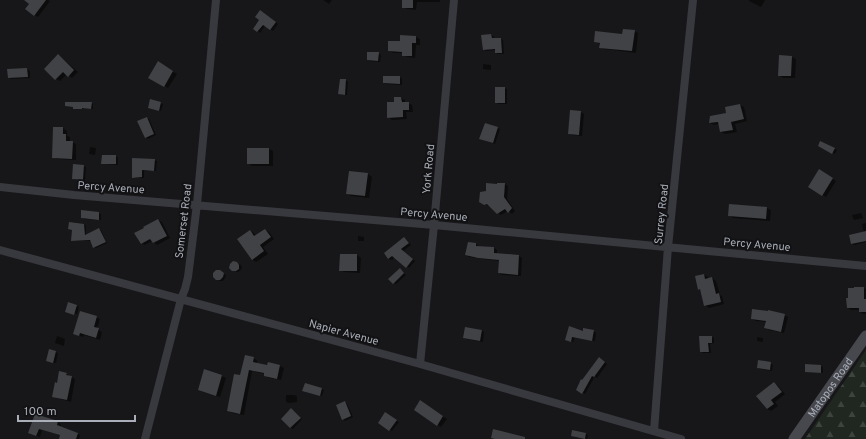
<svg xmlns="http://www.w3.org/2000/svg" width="866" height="439" viewBox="0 0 866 439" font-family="Overpass,sans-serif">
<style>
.forest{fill:url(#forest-firs)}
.shadow{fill:#0007}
.building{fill:#414246}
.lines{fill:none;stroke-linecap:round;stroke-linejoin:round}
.minor{stroke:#38393e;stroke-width:8}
.secondary{stroke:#46484e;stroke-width:11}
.labels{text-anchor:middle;stroke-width:4;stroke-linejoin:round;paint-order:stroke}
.street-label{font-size:11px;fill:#a9aeb8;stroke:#121214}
</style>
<defs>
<pattern id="forest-firs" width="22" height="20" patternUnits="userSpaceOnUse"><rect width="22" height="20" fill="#1f2720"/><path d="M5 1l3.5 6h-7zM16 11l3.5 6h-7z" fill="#3d443e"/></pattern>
</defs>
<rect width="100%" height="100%" fill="#171719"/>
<!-- forest -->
<path class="forest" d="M 866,350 L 866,439 L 805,439 Z"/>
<!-- shadow -->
<path class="shadow" d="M 26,0 L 48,0 L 50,1 L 38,17 L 34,15 L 30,3 Z
M 323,0 L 332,0 L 329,4 Z
M 403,0 L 440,0 L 440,2 L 417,2 L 416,10 L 407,9 L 403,7 Z
M 749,0 L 765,0 L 761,7 L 749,1 Z
M 263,13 L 278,24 L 273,31 L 265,26 L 260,33 L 254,28 L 260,20 Z
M 634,31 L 638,33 L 636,53 L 604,49 L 600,47 L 600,44 L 595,41 L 623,35 Z
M 491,35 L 494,37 L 494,39 L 501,39 L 503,40 L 504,54 L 498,54 L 496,53 L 496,50 L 486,51 L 483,49 Z
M 416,37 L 420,39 L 420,45 L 416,45 L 415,58 L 407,57 L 403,55 L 403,53 L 393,53 L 389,50 L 400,42 Z
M 378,53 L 381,55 L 380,62 L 370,61 L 368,60 Z
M 58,55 L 62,58 L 78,72 L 72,78 L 67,74 L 60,81 L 56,79 L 45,69 Z
M 792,57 L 796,59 L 795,78 L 783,78 L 779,75 Z
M 158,63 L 177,74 L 168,88 L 150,77 Z
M 483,64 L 491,65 L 491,70 L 483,69 Z
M 27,69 L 30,71 L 30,78 L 11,79 L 8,77 L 8,70 Z
M 400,77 L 402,79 L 402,85 L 386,84 L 384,83 Z
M 341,80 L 346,80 L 348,82 L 347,95 L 342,95 L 339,93 Z
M 504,88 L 507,89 L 507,104 L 498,104 L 496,102 Z
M 401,98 L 405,100 L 405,103 L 408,103 L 412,105 L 413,112 L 406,112 L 407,119 L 392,120 L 388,117 L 395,103 Z
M 92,103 L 93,104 L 93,109 L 83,108 L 83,109 L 76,109 L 74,107 L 66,106 Z
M 160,103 L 163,104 L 161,111 L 151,109 L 149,108 Z
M 740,105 L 744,107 L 747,121 L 735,124 L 737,132 L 725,134 L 721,132 L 719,124 L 714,125 L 710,123 L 711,117 L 727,114 Z
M 571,111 L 581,112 L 584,114 L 582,136 L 572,135 L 569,134 Z
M 147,118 L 149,119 L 156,135 L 148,139 L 146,137 Z
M 63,128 L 67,131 L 67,136 L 70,137 L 70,142 L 72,142 L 76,144 L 76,160 L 57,159 L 53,157 Z
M 498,128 L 500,129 L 495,144 L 483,140 Z
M 821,142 L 837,150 L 835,154 L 819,146 Z
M 90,147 L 96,148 L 95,155 L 89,154 Z
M 269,149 L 273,151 L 273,166 L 252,166 L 248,163 Z
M 116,156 L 118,158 L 118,165 L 105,164 L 102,163 Z
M 154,160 L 157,161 L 156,171 L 144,171 L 144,178 L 135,178 L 133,177 Z
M 83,166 L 86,167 L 85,180 L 76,180 L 73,179 Z
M 819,171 L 836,181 L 826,197 L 809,187 Z
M 368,174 L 372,177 L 369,198 L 351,196 L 347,193 Z
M 498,184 L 505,184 L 508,186 L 507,199 L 515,211 L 512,214 L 508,211 L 501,215 L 498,213 L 490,205 L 489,206 L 480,202 L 487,192 Z
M 767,208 L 771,210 L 770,221 L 733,218 L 729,215 Z
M 99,213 L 101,214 L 101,220 L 84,219 L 82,218 Z
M 861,213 L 863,218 L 854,220 L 852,215 Z
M 158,220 L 162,222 L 170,238 L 157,245 L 152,241 L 145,245 L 141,243 Z
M 866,223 L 866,242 L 854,245 L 851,243 L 864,233 L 862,224 Z
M 84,224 L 86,226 L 86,235 L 99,229 L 101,230 L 107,243 L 96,248 L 94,247 L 91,241 L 74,241 L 72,240 L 73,230 L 69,229 Z
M 265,230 L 269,232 L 274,239 L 263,247 L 268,254 L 256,262 L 252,259 L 250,231 L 254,233 L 256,236 Z
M 358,236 L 364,237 L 364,241 L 358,241 Z
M 404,239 L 407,240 L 411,245 L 403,251 L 415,261 L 409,268 L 395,257 L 392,260 L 389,259 L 385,254 Z
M 476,244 L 479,246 L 479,247 L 494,248 L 497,250 L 497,255 L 519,256 L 522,258 L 521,276 L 502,275 L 499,273 L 500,261 L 482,259 L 469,257 L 466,255 Z
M 357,255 L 361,258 L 360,273 L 344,272 L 340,270 Z
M 234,262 L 241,265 L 242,268 L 240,271 L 237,272 L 230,268 Z
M 400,270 L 406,275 L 396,284 L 393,283 Z
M 220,271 L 226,275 L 225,278 L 223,281 L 220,281 L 217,279 Z
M 704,275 L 708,277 L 708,279 L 712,278 L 716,281 L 720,295 L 722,296 L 724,304 L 709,308 L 705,305 L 701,291 L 699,289 Z
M 863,288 L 866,289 L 866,314 L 863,314 L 860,312 L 860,310 L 851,310 L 848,308 Z
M 77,306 L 79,307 L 77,314 L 68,312 Z
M 784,315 L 788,317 L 784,333 L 769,330 L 765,327 L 766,322 L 756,321 L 752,319 Z
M 96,317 L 100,319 L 97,329 L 102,332 L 100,340 L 84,335 L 83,337 L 74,334 Z
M 584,329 L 594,331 L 596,333 L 595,341 L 575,338 L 573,342 L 566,339 L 583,332 Z
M 482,330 L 484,332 L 483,342 L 467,339 L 464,338 Z
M 57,336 L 65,339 L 64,346 L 55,343 Z
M 712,337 L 714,338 L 714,343 L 710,344 L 711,353 L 703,353 L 701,351 Z
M 757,337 L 763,338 L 763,342 L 757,341 Z
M 55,352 L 58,353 L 56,363 L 47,361 Z
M 253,358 L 257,360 L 257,364 L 268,366 L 268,364 L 280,366 L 284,368 L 281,380 L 269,378 L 265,375 L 265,374 L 252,371 L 244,415 L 232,413 L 228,410 L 241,377 Z
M 602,360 L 607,364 L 597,378 L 595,376 L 585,394 L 577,389 Z
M 770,363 L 773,365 L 772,371 L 761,369 L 758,368 Z
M 821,366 L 823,367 L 823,373 L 809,372 L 806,371 Z
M 205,370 L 222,376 L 226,378 L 220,397 L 203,392 L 199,390 Z
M 66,374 L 75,379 L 71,402 L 57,398 L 53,396 L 57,384 Z
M 774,383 L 778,386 L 785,394 L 775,402 L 778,406 L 771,411 L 767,409 Z
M 322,389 L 324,390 L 322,396 L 306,392 Z
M 286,395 L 294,395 L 297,396 L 297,402 L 289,403 L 286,402 Z
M 345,402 L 347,404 L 353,417 L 345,421 L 343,419 Z
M 424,404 L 447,419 L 441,427 L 437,425 Z
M 294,411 L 302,419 L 293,429 L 282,419 Z
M 385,413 L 399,422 L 392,431 L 379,423 Z
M 36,415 L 58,422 L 61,424 L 60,428 L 80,435 L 79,439 L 60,439 L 61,435 L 42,430 L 40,437 L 33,435 Z
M 586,434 L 588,435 L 587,439 L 575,437 L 572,436 Z"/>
<!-- building -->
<path class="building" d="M 24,0 L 46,0 L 34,16 L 25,9 L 29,4 Z
M 402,0 L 413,0 L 413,8 L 402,8 Z
M 260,10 L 276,22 L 270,30 L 263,25 L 257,32 L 253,29 L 259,20 L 255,17 Z
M 623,29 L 635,30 L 632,51 L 599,48 L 600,43 L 594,42 L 595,31 L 622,34 Z
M 491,34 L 492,38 L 501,38 L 502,53 L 495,53 L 495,49 L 483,50 L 481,35 Z
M 400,35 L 416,36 L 416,43 L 412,43 L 412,56 L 402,56 L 402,52 L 388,51 L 388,41 L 400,41 Z
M 367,52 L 379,52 L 378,61 L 367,60 Z
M 58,54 L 74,70 L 68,77 L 63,72 L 55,80 L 44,69 Z
M 779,55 L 792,56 L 791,76 L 778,76 Z
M 158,61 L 173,71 L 164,87 L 148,78 Z
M 27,68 L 28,77 L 8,78 L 7,69 Z
M 383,76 L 400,76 L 400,84 L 383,83 Z
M 340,79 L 346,79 L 345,95 L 338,94 Z
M 495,87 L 505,87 L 505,103 L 495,103 Z
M 394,97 L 401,97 L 402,102 L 409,102 L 409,110 L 403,110 L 403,117 L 387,118 L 387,102 L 394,102 Z
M 150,99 L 161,102 L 159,111 L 148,108 Z
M 65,102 L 92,102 L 91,109 L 82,108 L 82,109 L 73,109 L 73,107 L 65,106 Z
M 740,104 L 744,119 L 731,122 L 733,130 L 720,132 L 718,122 L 709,123 L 710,116 L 726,113 L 725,107 Z
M 570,110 L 581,111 L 579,135 L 568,134 Z
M 147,117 L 154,134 L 145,138 L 137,121 Z
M 485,123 L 498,127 L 493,143 L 479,139 Z
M 53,127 L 63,127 L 63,134 L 66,134 L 66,141 L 73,141 L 72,159 L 52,158 Z
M 820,141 L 835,148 L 832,154 L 818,146 Z
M 247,148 L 269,148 L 269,164 L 247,164 Z
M 102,155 L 116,155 L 116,164 L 101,164 Z
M 132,158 L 155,159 L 154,171 L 142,170 L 142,177 L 132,178 Z
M 73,164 L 84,165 L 83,180 L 72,179 Z
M 819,169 L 833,178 L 822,196 L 808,187 Z
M 349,171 L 368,173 L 365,196 L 346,194 Z
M 486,183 L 497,184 L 497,183 L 505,183 L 504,197 L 512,208 L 508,213 L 505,209 L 497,214 L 487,204 L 484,205 L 479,202 L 480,192 L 486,191 Z
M 729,204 L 767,207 L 766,219 L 728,216 Z
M 81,210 L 99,212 L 99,220 L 81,218 Z
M 158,219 L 167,236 L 153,243 L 150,239 L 141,244 L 134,233 L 144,228 L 143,227 Z
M 69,222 L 84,224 L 85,235 L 99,228 L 106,242 L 93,248 L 90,240 L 71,241 L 72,230 L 68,229 Z
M 265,229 L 271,237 L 260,245 L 264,251 L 252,260 L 237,239 L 250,230 L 254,236 Z
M 866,231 L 866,241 L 851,244 L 849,235 Z
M 404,237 L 409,243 L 401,249 L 413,259 L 406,268 L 392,256 L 388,259 L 384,253 Z
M 468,242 L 476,243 L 476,246 L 494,247 L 494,253 L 519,255 L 518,275 L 498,273 L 499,260 L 478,258 L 465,255 Z
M 340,254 L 357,254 L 357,271 L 339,271 Z
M 233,261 L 237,262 L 239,265 L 239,269 L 236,271 L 232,271 L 229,268 L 230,264 Z
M 400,268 L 404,273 L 393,284 L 388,279 Z
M 216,270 L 220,270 L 224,273 L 223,277 L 220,280 L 216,280 L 213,277 L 213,273 Z
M 704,274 L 705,279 L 712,277 L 716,294 L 719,293 L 721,302 L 704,306 L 700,289 L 698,290 L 695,276 Z
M 854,287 L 864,287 L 864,299 L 866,299 L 866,312 L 859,312 L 859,308 L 847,308 L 846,298 L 848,298 L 848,288 L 854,288 Z
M 68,302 L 77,305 L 74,315 L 65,312 Z
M 752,309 L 768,311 L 768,310 L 785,314 L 781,332 L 764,328 L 766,321 L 751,319 Z
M 80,311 L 97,316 L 94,327 L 99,328 L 96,338 L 80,333 L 79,336 L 73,334 Z
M 569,326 L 583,331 L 583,328 L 594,330 L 592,341 L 572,337 L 571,342 L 565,340 Z
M 465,327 L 482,330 L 480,341 L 463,338 Z
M 699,336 L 712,336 L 712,343 L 708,343 L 709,352 L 700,352 Z
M 49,349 L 56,351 L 53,363 L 46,361 Z
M 245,355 L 254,357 L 253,362 L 267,365 L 268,362 L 280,365 L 277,379 L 264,376 L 264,373 L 249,370 L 240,414 L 227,411 L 234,374 L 240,375 Z
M 599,357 L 605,362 L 594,377 L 592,376 L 582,394 L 576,390 L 581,379 L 582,380 Z
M 758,360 L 771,362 L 770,370 L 757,368 Z
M 805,364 L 821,365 L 821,373 L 805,372 Z
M 204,369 L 222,375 L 216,396 L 198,390 Z
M 59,371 L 67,373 L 66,375 L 72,376 L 67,400 L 52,397 L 55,382 L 57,383 Z
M 774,382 L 782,392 L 771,400 L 774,404 L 767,409 L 756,396 Z
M 305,383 L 322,388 L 320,396 L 302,391 Z
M 420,400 L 443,416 L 437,426 L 414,410 Z
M 345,401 L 351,416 L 342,420 L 336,405 Z
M 291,408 L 301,418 L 290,428 L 281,419 Z
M 385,412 L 397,420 L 389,431 L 378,423 Z
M 35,414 L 58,421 L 57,425 L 78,433 L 76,439 L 59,439 L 60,435 L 39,429 L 36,436 L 28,433 Z
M 493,429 L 525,437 L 525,439 L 495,439 L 491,438 Z
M 572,430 L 586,433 L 585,439 L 571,436 Z"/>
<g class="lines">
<!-- minor -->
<path class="minor" d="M 0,187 L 74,195 L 434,225 L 866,266
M 0,250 L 420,364 L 681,439
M 420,364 L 434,225 L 454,0
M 654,431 L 668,247 L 693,0
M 145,439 L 181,299 L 185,289 L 188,277 L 191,253 L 197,204 L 216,0"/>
<!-- secondary -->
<path class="secondary" id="s1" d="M 794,439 L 866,336"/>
</g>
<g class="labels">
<!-- street labels -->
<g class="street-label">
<text transform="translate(428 169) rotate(-85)" y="4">York Road</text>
<text transform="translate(111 187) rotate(4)" y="4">Percy Avenue</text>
<text transform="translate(434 214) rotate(5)" y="4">Percy Avenue</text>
<text transform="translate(661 214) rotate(-84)" y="4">Surrey Road</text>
<text transform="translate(183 221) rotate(-83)" y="4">Somerset Road</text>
<text transform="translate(757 244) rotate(5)" y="4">Percy Avenue</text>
<text transform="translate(344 332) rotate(15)" y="4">Napier Avenue</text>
<text dy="4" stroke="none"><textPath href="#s1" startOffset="63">Matopos Road</textPath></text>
</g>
</g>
<!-- scale -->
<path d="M18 415v6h117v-6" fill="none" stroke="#a9aeb8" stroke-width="2"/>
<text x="24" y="415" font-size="12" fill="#a9aeb8" stroke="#121214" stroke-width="3" paint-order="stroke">100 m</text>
</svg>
